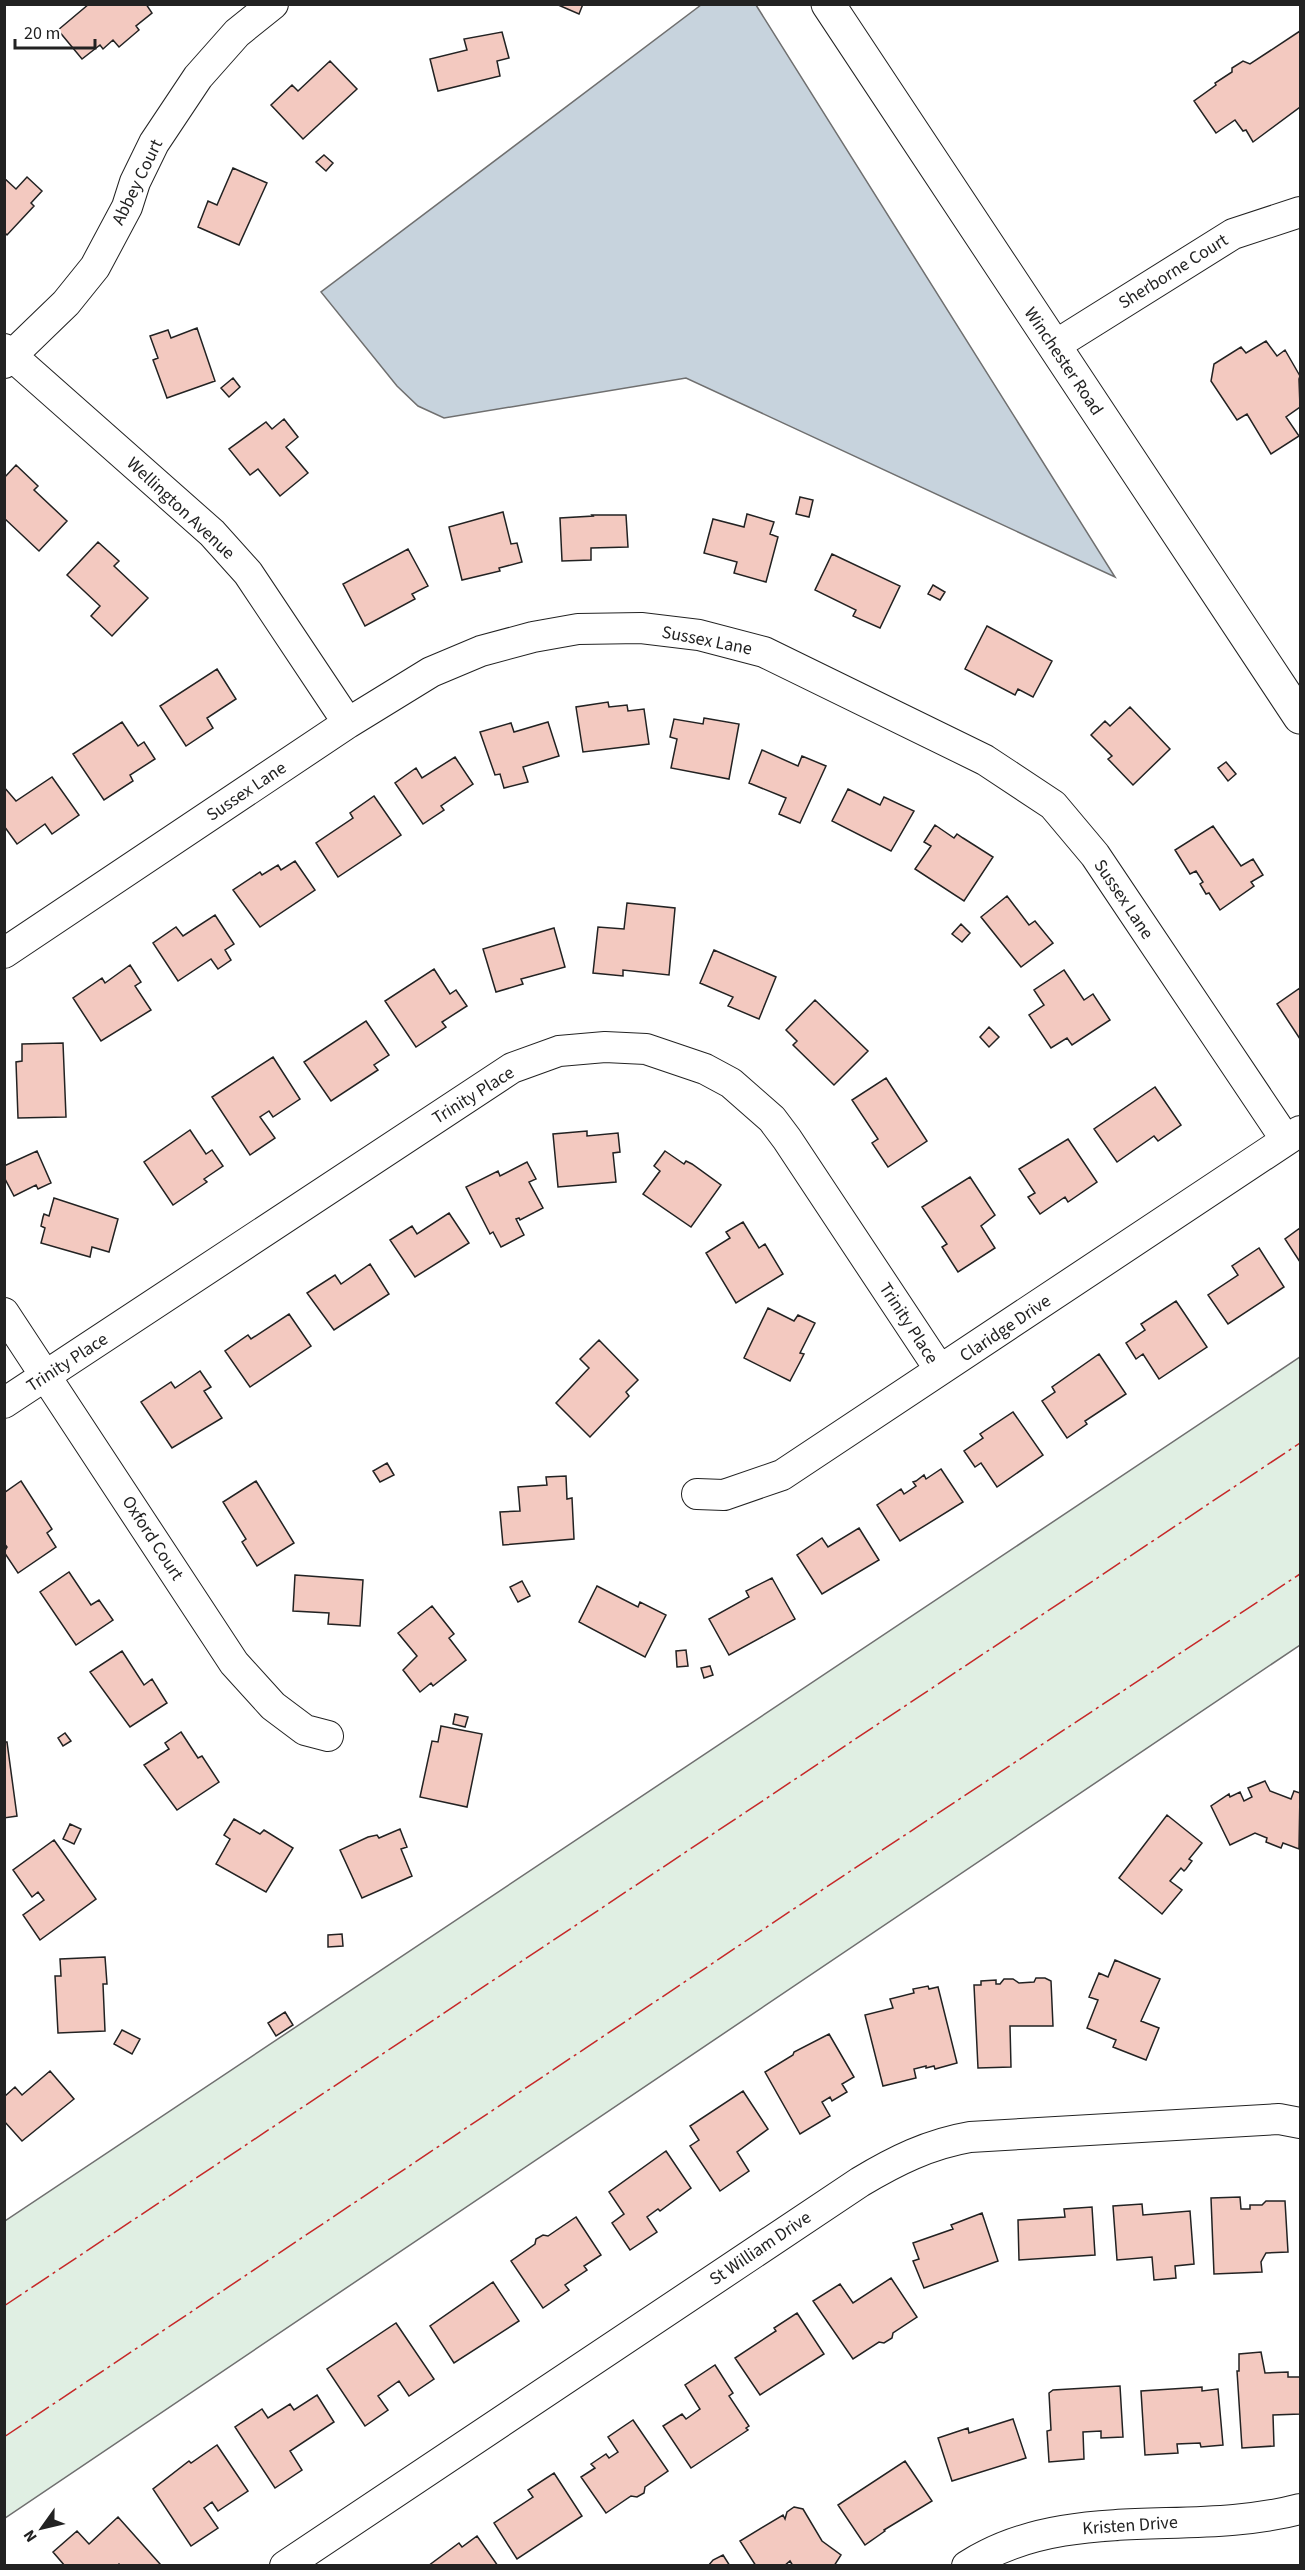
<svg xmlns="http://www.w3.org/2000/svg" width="1305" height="2570" viewBox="0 0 1305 2570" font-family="'Source Sans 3',sans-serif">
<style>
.green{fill:#e0efe3;stroke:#6f6f6f;stroke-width:1.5}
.water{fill:#c7d3dd;stroke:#6f6f6f;stroke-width:1.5}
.building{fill:#f3c9c0;stroke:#222;stroke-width:1.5}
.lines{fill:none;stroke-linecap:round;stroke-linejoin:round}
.minor-casing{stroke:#222;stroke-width:32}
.major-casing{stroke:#222;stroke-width:35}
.minor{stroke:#fff;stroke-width:30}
.major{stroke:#fff;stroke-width:33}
.power{stroke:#c62828;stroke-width:1.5;stroke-dasharray:21 4.5 3 4.5;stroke-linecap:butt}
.labels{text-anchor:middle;stroke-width:4.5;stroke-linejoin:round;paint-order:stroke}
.street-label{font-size:18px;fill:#222;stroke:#fff}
</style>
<rect width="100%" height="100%" fill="#fff"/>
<!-- green -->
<path class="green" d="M 1300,1357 L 1300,1645 L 5,2518 L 5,2221 Z"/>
<!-- water -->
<path class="water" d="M 701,5 L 756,5 L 1115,577 L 686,378 L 444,418 L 418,406 L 397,386 L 321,292 Z"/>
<!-- building -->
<path class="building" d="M 89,4 L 146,4 L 152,13 L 136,26 L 139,30 L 119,47 L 113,40 L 103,49 L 100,45 L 82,59 L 58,30 Z
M 556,4 L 583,4 L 579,14 Z
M 1300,31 L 1300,107 L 1253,142 L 1246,130 L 1243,131 L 1235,120 L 1216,133 L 1194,101 L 1216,85 L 1215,83 L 1232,72 L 1232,68 L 1243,61 L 1250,64 Z
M 502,32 L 509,58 L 497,61 L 500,76 L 438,91 L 430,59 L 467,50 L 464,39 Z
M 330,61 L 357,89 L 303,139 L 271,105 L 292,85 L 298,91 Z
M 324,155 L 333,163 L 326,171 L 316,162 Z
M 233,168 L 267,183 L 239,245 L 198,227 L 208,201 L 217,205 Z
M 27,177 L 42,191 L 31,203 L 34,206 L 7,235 L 4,232 L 4,178 L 16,189 Z
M 197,328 L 215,381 L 167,398 L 153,360 L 158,358 L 150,336 L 168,330 L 171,338 Z
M 1266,341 L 1277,356 L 1285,350 L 1300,376 L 1299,379 L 1300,407 L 1286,417 L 1299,436 L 1271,454 L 1247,414 L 1237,420 L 1211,381 L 1214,364 L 1241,347 L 1246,353 Z
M 233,378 L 240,387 L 229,397 L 221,388 Z
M 284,419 L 298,437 L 286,447 L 308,473 L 280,496 L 258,469 L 250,475 L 229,449 L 266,422 L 272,429 Z
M 16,465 L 38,486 L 34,490 L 67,521 L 39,551 L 4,518 L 4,478 Z
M 800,497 L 813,500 L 809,517 L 796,514 Z
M 503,512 L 511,544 L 517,543 L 522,562 L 499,568 L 500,571 L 462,580 L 449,527 Z
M 747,514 L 774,522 L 770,534 L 778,537 L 766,582 L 734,573 L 737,562 L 704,553 L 713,519 L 744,527 Z
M 592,515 L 626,515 L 628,547 L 591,548 L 591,560 L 562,561 L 560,518 L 593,516 Z
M 98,542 L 119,561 L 114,566 L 148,598 L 112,636 L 91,616 L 100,606 L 67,575 Z
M 408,549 L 428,586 L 412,594 L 415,599 L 365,626 L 343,584 Z
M 832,554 L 900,586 L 880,628 L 853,616 L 856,610 L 815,590 Z
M 933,585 L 945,592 L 940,600 L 928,594 Z
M 987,626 L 1052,661 L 1033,697 L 1018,689 L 1015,695 L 965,669 Z
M 217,669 L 236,699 L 207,718 L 213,728 L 186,746 L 160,706 Z
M 608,702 L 609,707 L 627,705 L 628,711 L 644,709 L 649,744 L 583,752 L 576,707 Z
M 1130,707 L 1170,749 L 1133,785 L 1108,759 L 1112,756 L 1091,735 L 1105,721 L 1110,726 Z
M 704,718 L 739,724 L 729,779 L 671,768 L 677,739 L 670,737 L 674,719 L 703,724 Z
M 122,722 L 138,746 L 144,742 L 155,759 L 130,775 L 133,781 L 104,800 L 73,754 Z
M 548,722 L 559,756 L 523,767 L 528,782 L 504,788 L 500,774 L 495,775 L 480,732 L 511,723 L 514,732 Z
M 762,750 L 798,766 L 802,756 L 826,766 L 800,823 L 779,814 L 786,798 L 749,783 Z
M 455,757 L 473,784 L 441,806 L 444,810 L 423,824 L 395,783 L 416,768 L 422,778 Z
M 1226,762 L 1236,774 L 1228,781 L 1218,768 Z
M 52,777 L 79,815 L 52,834 L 45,824 L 17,844 L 4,826 L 4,787 L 16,801 Z
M 848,789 L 880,805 L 884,797 L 914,811 L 891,851 L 832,821 Z
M 374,796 L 401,835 L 338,877 L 316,843 L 353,818 L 350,813 Z
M 935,825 L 954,838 L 957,834 L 963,838 L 993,857 L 964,901 L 915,869 L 931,846 L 924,842 Z
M 1213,826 L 1241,866 L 1253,859 L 1263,875 L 1251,882 L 1254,886 L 1220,910 L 1209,893 L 1206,894 L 1200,884 L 1203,882 L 1196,871 L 1190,874 L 1175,850 Z
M 295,861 L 315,890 L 260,927 L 233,890 L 260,872 L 262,875 L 278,865 L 281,870 Z
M 1007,896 L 1029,925 L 1035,921 L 1053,943 L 1021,967 L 981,917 Z
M 627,903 L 675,908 L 669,975 L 623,970 L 623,976 L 593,973 L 598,927 L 624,929 Z
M 215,915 L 234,944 L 225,950 L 231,960 L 218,969 L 211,959 L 178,981 L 153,943 L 176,927 L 183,936 Z
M 961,924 L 970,933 L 962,942 L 952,934 Z
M 554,928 L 565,967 L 521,979 L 523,984 L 496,992 L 483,949 Z
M 714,950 L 776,977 L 759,1019 L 728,1006 L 733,997 L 700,983 Z
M 130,965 L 141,982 L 135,986 L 151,1010 L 101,1041 L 73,998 L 102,978 L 105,983 Z
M 434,969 L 450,994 L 456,990 L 467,1006 L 442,1022 L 446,1027 L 416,1047 L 385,1001 Z
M 1064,970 L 1084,1000 L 1093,994 L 1110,1020 L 1072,1045 L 1067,1038 L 1051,1048 L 1029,1015 L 1044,1005 L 1034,990 Z
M 1300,988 L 1300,1039 L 1277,1004 Z
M 815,1000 L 868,1051 L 834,1085 L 793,1045 L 797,1041 L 786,1030 Z
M 366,1021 L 389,1055 L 374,1065 L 378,1070 L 331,1101 L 304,1062 Z
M 989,1027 L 999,1037 L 989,1047 L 980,1037 Z
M 63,1043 L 66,1117 L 18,1118 L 16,1062 L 22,1061 L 22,1044 Z
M 273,1057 L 300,1099 L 273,1117 L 269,1111 L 260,1117 L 275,1138 L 250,1155 L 212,1097 Z
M 886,1078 L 927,1141 L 888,1167 L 872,1143 L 878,1139 L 852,1100 Z
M 1155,1087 L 1181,1125 L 1158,1141 L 1154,1136 L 1117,1162 L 1094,1129 Z
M 190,1130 L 206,1154 L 212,1150 L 223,1166 L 204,1179 L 207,1182 L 173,1205 L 144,1162 Z
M 587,1131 L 587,1136 L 618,1133 L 620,1152 L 613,1153 L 616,1182 L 558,1187 L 553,1134 Z
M 1068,1139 L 1097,1182 L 1068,1202 L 1065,1197 L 1040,1214 L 1028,1197 L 1035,1193 L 1019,1169 Z
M 37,1151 L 51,1183 L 38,1189 L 36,1185 L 14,1196 L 4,1177 L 4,1166 Z
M 665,1151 L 684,1164 L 686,1161 L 692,1164 L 721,1185 L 691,1227 L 643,1194 L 660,1171 L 654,1166 Z
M 527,1162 L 536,1179 L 529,1182 L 543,1208 L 520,1220 L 519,1218 L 516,1219 L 524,1235 L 501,1247 L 493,1232 L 490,1234 L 466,1187 L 498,1171 L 500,1176 Z
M 970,1177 L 995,1215 L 981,1226 L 995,1248 L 958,1272 L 942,1247 L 947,1244 L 922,1207 Z
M 54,1198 L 118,1219 L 109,1252 L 92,1247 L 90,1257 L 41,1243 L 45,1228 L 41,1226 L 43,1217 L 44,1214 L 49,1216 Z
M 449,1213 L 469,1243 L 415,1277 L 390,1240 L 412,1226 L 417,1234 Z
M 743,1222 L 759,1248 L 765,1244 L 783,1274 L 736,1303 L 706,1253 L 730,1238 L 726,1232 Z
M 1300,1228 L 1300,1262 L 1285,1239 Z
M 1259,1248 L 1284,1287 L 1228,1324 L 1208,1295 L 1238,1275 L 1232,1266 Z
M 370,1264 L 389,1294 L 334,1330 L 307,1293 L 335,1275 L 341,1284 Z
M 1176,1301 L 1207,1347 L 1159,1379 L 1143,1354 L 1136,1359 L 1126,1343 L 1145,1330 L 1141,1324 Z
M 768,1308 L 794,1321 L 798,1315 L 815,1323 L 800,1353 L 804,1354 L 800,1362 L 790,1381 L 744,1358 Z
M 289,1314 L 311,1346 L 250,1387 L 225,1351 L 248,1335 L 251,1339 Z
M 599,1340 L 638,1380 L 626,1392 L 629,1396 L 590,1437 L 556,1403 L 589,1368 L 580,1359 Z
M 1099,1354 L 1126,1394 L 1085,1421 L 1087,1424 L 1067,1438 L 1042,1401 L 1055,1392 L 1052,1387 Z
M 200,1371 L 211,1387 L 204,1391 L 222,1418 L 172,1448 L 141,1402 L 171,1382 L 175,1388 Z
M 1013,1412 L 1043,1455 L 997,1487 L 981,1463 L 975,1467 L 964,1451 L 983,1438 L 980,1434 Z
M 387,1463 L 394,1475 L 380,1482 L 373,1471 Z
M 941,1469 L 963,1502 L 900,1541 L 877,1505 L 901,1489 L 904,1494 L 916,1486 L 913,1482 L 916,1481 L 924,1475 L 926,1479 Z
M 566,1476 L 567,1499 L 572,1498 L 574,1539 L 503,1545 L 500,1512 L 520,1511 L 518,1487 L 547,1485 L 546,1477 Z
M 21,1481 L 52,1529 L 47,1533 L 56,1547 L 18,1573 L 4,1552 L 7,1547 L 4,1543 L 4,1493 Z
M 256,1481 L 294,1543 L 257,1566 L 242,1542 L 246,1539 L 223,1502 Z
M 859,1528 L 879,1560 L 822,1594 L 797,1555 L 822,1538 L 828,1547 Z
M 69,1572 L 91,1605 L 99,1600 L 113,1620 L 76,1645 L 40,1592 Z
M 295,1575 L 363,1580 L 360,1626 L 328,1624 L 329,1613 L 293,1611 Z
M 772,1578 L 795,1619 L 729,1655 L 709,1619 L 749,1597 L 746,1591 Z
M 522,1581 L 530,1596 L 518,1602 L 510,1587 Z
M 597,1586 L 638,1607 L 640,1602 L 666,1615 L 645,1657 L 579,1622 Z
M 432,1606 L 454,1634 L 449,1638 L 466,1660 L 433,1686 L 431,1683 L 420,1692 L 403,1670 L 417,1656 L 398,1633 Z
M 686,1650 L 688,1666 L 677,1667 L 676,1651 Z
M 122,1651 L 144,1685 L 152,1679 L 167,1703 L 130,1727 L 90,1672 Z
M 710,1666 L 713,1675 L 704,1678 L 701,1668 Z
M 455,1714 L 468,1717 L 465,1727 L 453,1724 Z
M 441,1726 L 482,1734 L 467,1807 L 420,1797 L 432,1741 L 438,1742 Z
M 181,1732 L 198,1758 L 202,1756 L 219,1782 L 177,1810 L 144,1765 L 169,1749 L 165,1743 Z
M 65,1733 L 71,1741 L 63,1746 L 58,1738 Z
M 4,1742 L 7,1742 L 17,1816 L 4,1818 Z
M 1265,1781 L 1270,1791 L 1291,1799 L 1294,1791 L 1300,1793 L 1299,1849 L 1283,1843 L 1281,1848 L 1266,1842 L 1267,1838 L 1255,1833 L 1230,1845 L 1211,1806 L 1229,1794 L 1230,1797 L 1240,1792 L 1244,1801 L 1252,1797 L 1248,1788 Z
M 1167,1815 L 1202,1843 L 1189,1859 L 1192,1861 L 1186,1869 L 1184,1871 L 1181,1868 L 1170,1881 L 1182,1890 L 1162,1914 L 1119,1878 Z
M 234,1819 L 260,1834 L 264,1830 L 293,1848 L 266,1892 L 216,1864 L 230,1839 L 224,1835 Z
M 70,1824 L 81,1829 L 74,1844 L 63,1839 Z
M 400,1829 L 407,1847 L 401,1849 L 412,1876 L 362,1898 L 340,1850 L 368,1837 L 377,1835 L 379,1838 Z
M 54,1840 L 96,1899 L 40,1940 L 23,1915 L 44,1900 L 38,1892 L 32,1897 L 13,1870 Z
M 342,1934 L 343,1946 L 328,1947 L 328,1935 Z
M 105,1957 L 107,1984 L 103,1984 L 105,2031 L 58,2033 L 55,1976 L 61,1976 L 60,1959 Z
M 1115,1960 L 1160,1979 L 1141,2021 L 1159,2028 L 1146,2060 L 1113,2047 L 1116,2040 L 1087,2028 L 1098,2000 L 1089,1997 L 1099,1973 L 1108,1977 Z
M 1036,1978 L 1045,1978 L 1051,1981 L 1053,2026 L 1010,2026 L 1011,2067 L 978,2068 L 974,1985 L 981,1985 L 981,1981 L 996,1980 L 996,1984 L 1000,1984 L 1004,1979 L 1013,1979 L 1019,1983 L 1034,1982 Z
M 928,1986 L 929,1989 L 938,1987 L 957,2063 L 935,2069 L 934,2066 L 926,2068 L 926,2066 L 914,2069 L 916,2078 L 883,2086 L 865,2015 L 893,2008 L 890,1999 L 914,1993 L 913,1989 Z
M 285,2012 L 293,2025 L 276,2036 L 268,2023 Z
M 122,2030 L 140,2039 L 132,2054 L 114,2044 Z
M 829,2034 L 854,2077 L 842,2084 L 847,2092 L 832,2101 L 830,2097 L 822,2102 L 830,2116 L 800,2134 L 765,2072 L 793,2055 L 794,2052 Z
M 50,2071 L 74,2099 L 22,2141 L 4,2121 L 4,2097 L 15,2087 L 22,2095 Z
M 743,2091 L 768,2129 L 737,2152 L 749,2171 L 720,2191 L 690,2146 L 699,2140 L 690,2126 Z
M 666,2151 L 691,2188 L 660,2211 L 658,2209 L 647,2217 L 657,2232 L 630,2250 L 612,2223 L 624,2214 L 609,2192 Z
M 1240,2197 L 1241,2209 L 1250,2209 L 1250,2205 L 1262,2205 L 1266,2201 L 1285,2201 L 1288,2252 L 1266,2253 L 1261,2262 L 1262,2272 L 1214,2274 L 1211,2198 Z
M 1142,2204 L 1143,2215 L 1190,2211 L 1194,2264 L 1175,2266 L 1176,2278 L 1154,2280 L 1152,2257 L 1117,2260 L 1113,2206 Z
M 1092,2207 L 1095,2255 L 1019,2260 L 1018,2220 L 1065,2217 L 1064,2209 Z
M 982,2213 L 998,2261 L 924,2288 L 913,2261 L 919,2259 L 913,2243 L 953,2229 L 951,2225 Z
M 576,2217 L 601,2255 L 584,2266 L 587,2270 L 565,2285 L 569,2290 L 543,2308 L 511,2261 L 535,2244 L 536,2239 L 543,2235 L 548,2236 Z
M 891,2278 L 917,2317 L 893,2333 L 892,2338 L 884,2343 L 879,2342 L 853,2359 L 813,2301 L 840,2284 L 853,2303 Z
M 493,2282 L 519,2321 L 454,2363 L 430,2326 Z
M 797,2313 L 824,2354 L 760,2395 L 735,2358 L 776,2331 L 774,2328 Z
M 396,2323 L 434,2379 L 409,2396 L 399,2381 L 378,2396 L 388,2410 L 365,2426 L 327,2369 Z
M 1261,2352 L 1265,2373 L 1288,2372 L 1288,2377 L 1300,2377 L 1300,2414 L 1273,2415 L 1274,2446 L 1242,2448 L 1237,2371 L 1239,2371 L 1239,2354 Z
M 715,2365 L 733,2393 L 729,2396 L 749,2426 L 746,2428 L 748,2430 L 691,2468 L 663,2426 L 682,2414 L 686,2419 L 700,2409 L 685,2385 Z
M 1120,2386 L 1123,2437 L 1101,2438 L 1101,2431 L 1083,2432 L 1084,2459 L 1049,2462 L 1047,2431 L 1051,2430 L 1049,2393 L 1053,2390 Z
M 1202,2387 L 1202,2391 L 1218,2389 L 1223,2445 L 1201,2447 L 1200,2443 L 1177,2444 L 1178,2453 L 1145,2455 L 1141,2391 Z
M 317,2395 L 334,2422 L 290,2451 L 302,2470 L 275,2488 L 235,2427 L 262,2409 L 268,2418 L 290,2404 L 294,2410 Z
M 1013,2419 L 1026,2458 L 952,2481 L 938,2438 L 968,2428 L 969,2433 Z
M 633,2420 L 668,2471 L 645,2487 L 644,2493 L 637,2497 L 631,2496 L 606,2513 L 581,2477 L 595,2468 L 591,2464 L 606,2454 L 609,2458 L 618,2452 L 608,2437 Z
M 217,2445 L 248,2491 L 218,2511 L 212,2502 L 204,2508 L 218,2528 L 191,2546 L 153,2489 L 189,2461 L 191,2463 Z
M 905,2461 L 932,2501 L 884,2530 L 885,2531 L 865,2545 L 838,2505 Z
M 554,2473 L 582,2516 L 517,2559 L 494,2523 L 533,2497 L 528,2490 Z
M 794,2507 L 803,2509 L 822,2541 L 841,2555 L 834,2566 L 793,2566 L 790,2561 L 784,2566 L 756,2566 L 740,2541 L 783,2515 L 785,2519 L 787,2512 Z
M 118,2517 L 160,2564 L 158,2566 L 121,2566 L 119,2564 L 117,2566 L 65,2566 L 53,2552 L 77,2531 L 89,2544 Z
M 477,2536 L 498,2566 L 428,2566 L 459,2543 L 462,2547 Z
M 723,2555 L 730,2566 L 708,2566 L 713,2560 Z"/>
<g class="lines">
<!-- minor casing -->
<g class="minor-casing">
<path id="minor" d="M 1054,346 L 1233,234 L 1300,212
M 4,349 L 212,533 L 248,573 L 348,723
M 4,363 L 66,303 L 95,267 L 127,207 L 135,182 L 154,143 L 198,77 L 237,33 L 273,4
M 4,953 L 348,723 L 431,672 L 481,651 L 533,637 L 578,629 L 641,628 L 699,635 L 764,652 L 985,760 L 1053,805 L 1095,855 L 1286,1140
M 4,1313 L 234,1663 L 273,1706 L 305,1730 L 328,1736
M 4,1403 L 512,1068 L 559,1051 L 605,1047 L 646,1049 L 705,1069 L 731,1083 L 772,1119 L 787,1139 L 940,1370
M 697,1494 L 724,1495 L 782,1475 L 1300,1131
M 285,2566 L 860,2182 C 895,2161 929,2144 970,2137 L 1279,2119 L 1300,2123
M 967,2566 C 1066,2502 1191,2538 1300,2509"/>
</g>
<!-- major casing -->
<g class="major-casing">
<path id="major" d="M 828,4 L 1300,717"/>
</g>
<!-- minor -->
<use href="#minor" class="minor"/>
<!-- major -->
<use href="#major" class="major"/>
<!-- power -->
<path class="power" d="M 4,2306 L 1300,1443
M 4,2437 L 849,1872 L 1300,1574"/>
</g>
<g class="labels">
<!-- street labels -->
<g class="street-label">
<text transform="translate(137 182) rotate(-64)" y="6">Abbey Court</text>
<text transform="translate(1173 271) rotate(-32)" y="6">Sherborne Court</text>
<text transform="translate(1064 361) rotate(56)" y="6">Winchester Road</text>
<text transform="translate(181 508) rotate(43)" y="6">Wellington Avenue</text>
<text transform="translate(707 640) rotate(11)" y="6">Sussex Lane</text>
<text transform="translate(246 791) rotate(-34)" y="6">Sussex Lane</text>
<text transform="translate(1124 899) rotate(56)" y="6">Sussex Lane</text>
<text transform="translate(473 1095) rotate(-32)" y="6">Trinity Place</text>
<text transform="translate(909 1323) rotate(57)" y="6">Trinity Place</text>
<text transform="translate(1005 1328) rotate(-34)" y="6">Claridge Drive</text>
<text transform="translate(67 1362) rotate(-33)" y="6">Trinity Place</text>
<text transform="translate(153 1538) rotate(57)" y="6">Oxford Court</text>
<text transform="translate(760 2248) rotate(-34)" y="6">St William Drive</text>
<text transform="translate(1130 2525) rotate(-4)" y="6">Kristen Drive</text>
</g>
</g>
<!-- border -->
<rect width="1305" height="2570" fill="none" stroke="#222222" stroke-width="12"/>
<!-- north arrow -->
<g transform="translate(42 2528) rotate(236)" stroke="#ffffff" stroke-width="4.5" paint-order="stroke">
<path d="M0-4.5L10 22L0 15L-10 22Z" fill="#222222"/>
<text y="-9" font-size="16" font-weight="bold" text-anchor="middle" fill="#222222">N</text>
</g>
<!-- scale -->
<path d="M15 39v9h80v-9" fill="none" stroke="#222222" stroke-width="3"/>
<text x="24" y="39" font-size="18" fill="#222222" stroke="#ffffff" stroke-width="4.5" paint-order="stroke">20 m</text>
</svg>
